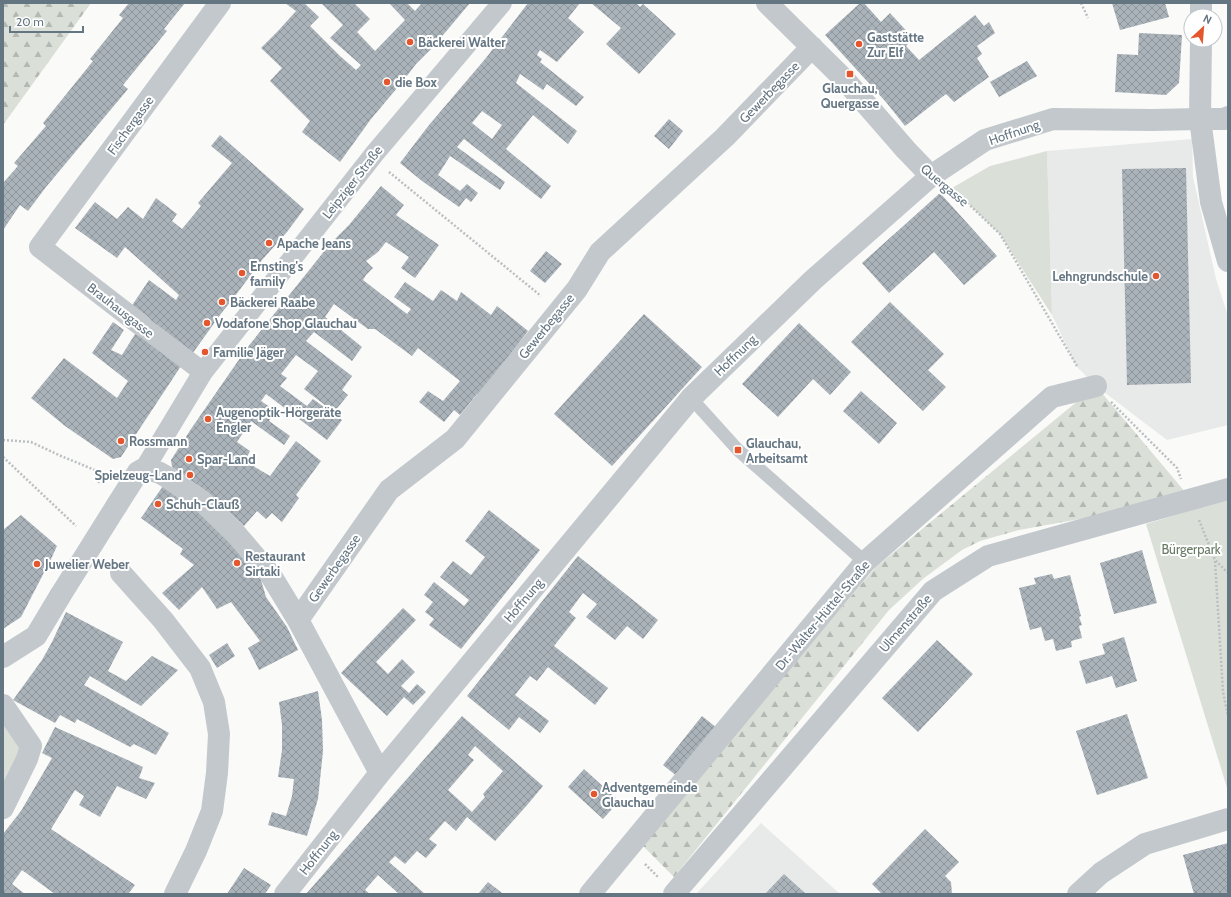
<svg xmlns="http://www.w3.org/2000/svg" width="1231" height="897" viewBox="0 0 1231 897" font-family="Cabin,sans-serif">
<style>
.built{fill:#e8e9e9}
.forest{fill:url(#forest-firs)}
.green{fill:#dadfd7}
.building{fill:url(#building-cross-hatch);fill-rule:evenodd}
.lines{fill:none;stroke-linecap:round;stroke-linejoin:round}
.path{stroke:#bbbfc2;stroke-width:2.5;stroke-dasharray:2 2;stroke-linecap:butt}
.service{stroke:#c3c8cc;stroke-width:13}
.pedestrian{stroke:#c3c8cc;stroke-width:20}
.minor{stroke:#c3c8cc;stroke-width:22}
.tertiary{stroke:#c3c8cc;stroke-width:22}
.minor-bridge{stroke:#c3c8cc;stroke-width:22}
.poi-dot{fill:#e4572e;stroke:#fff;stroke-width:1.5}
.labels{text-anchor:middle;stroke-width:4;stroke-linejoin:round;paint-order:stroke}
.poi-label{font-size:13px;font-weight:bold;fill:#657683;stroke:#fff;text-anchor:start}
.street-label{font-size:13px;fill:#657683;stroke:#fff}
.park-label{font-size:13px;fill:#687a64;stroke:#fff}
</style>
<defs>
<pattern id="forest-firs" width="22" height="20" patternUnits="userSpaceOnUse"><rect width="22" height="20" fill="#dadfd7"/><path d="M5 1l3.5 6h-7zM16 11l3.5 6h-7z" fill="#b4b9b4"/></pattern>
<pattern id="building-cross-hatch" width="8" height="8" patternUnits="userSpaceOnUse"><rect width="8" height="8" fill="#aab3b9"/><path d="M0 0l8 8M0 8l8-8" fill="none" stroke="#8e969c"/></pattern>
</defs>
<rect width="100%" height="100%" fill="#fafaf8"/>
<!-- built -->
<path class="built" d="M 1192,139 L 1193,177 L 1216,279 L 1228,316 L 1228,425 L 1167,440 L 1096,386 L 1076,366 L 1052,315 L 1047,151 Z
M 761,823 L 840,894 L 696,894 Z"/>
<!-- forest -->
<path class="forest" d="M 3,3 L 91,3 L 3,125 Z
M 1096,386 L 1191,499 L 1019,530 L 980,541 L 962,550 L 924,578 L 889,610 L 674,877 L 641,844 L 876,567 Z"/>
<!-- green -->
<path class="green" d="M 1047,151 L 1052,315 L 1000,234 L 952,188 L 990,166 Z
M 1228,499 L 1228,791 L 1146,524 Z
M 3,722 L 23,749 L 3,786 Z"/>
<!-- building -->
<path class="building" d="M 129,3 L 185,3 L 164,29 L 167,31 L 123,85 L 128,89 L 46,187 L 28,211 L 20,205 L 3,230 L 3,183 L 18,166 L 14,163 L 46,126 L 43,123 L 93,61 L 90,59 L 123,18 L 119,15 Z
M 285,3 L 304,3 L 319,17 L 310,26 L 340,56 L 356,70 L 361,65 L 330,38 L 343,25 L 321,3 L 354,3 L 370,19 L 357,32 L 375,51 L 405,20 L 389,3 L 407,3 L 415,11 L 421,4 L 420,3 L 470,3 L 433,47 L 416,64 L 403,81 L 371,119 L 340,162 L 302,132 L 310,121 L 270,81 L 282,68 L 261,48 L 278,31 L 296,11 Z
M 528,3 L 580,3 L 568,18 L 584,32 L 557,62 L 540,50 L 537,55 L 542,59 L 540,62 L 584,97 L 576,106 L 547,84 L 543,90 L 520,74 L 516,83 L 577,131 L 568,144 L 533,115 L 506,149 L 551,186 L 541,199 L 464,139 L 457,147 L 505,182 L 500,190 L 450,156 L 438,175 L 460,191 L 467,184 L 478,193 L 471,202 L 466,198 L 459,207 L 422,181 L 400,163 L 429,125 L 486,58 ZM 482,111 L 502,125 L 492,139 L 472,123 Z
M 591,3 L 636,3 L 640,7 L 643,4 L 676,34 L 639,74 L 606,44 L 621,28 Z
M 860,3 L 864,3 L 881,22 L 890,13 L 913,38 L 906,46 L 919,60 L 975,15 L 984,26 L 989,22 L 995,33 L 977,46 L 982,54 L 977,58 L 989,77 L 954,102 L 946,94 L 905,126 L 886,102 L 825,35 Z
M 1112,3 L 1165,3 L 1169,17 L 1120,30 Z
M 1139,33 L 1182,35 L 1179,83 L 1166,95 L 1115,92 L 1117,54 L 1138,55 Z
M 1027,61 L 1037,76 L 999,97 L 990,82 Z
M 669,119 L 683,131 L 669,149 L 654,136 Z
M 220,135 L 304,209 L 287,232 L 262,260 L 235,296 L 220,315 L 190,357 L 129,310 L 149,280 L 176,300 L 179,295 L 125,247 L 117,258 L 75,228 L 95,202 L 117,219 L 128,207 L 143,219 L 156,198 L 177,214 L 172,221 L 182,229 L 201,206 L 198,203 L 232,163 L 211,146 Z
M 1186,168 L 1191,383 L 1127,385 L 1122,169 Z
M 381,186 L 404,205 L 396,215 L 439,245 L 415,278 L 401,268 L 409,257 L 386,242 L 378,252 L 366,261 L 373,268 L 366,275 L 363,280 L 407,314 L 411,309 L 394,297 L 405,282 L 433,301 L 441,290 L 457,301 L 461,292 L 491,315 L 497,306 L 528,331 L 479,396 L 477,394 L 460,415 L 454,410 L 444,422 L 419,402 L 428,391 L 443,401 L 460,381 L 418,348 L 412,356 L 375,329 L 368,329 L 334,304 L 325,317 L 362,347 L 352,361 L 314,332 L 306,341 L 352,376 L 342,390 L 348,395 L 334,412 L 304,389 L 318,371 L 296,355 L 281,374 L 287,378 L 280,386 L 307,406 L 313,399 L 342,420 L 327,440 L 266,394 L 261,401 L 276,411 L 269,421 L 290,436 L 284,445 L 251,421 L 237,442 L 250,451 L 245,461 L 270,476 L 296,441 L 321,461 L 296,495 L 299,498 L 282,522 L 272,513 L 266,519 L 257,511 L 244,526 L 210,494 L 172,467 L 171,460 L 191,429 L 247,348 L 330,244 L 349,225 Z
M 940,193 L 997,256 L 964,285 L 934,252 L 889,293 L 862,263 Z
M 546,251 L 562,264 L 545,283 L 530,271 Z
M 890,302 L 944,354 L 928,370 L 946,387 L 923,411 L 851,342 Z
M 644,314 L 702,367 L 612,466 L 554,414 Z
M 113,322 L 124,330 L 111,350 L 122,355 L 137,331 L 183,363 L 121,457 L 113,459 L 65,426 L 31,398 L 64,358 L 117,398 L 128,381 L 92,353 Z
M 799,323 L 851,372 L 830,395 L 813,379 L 778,417 L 742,384 Z
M 861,391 L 897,423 L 879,444 L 843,411 Z
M 165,483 L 207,513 L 261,580 L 266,597 L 287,627 L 298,650 L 259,670 L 248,648 L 260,641 L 231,602 L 217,609 L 202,587 L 179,610 L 162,593 L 194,565 L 180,554 L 183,549 L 141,518 Z
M 489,510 L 540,550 L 461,649 L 429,625 L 434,619 L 425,612 L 433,602 L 424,595 L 434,582 L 464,606 L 469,600 L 440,577 L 453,561 L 471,575 L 485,557 L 465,541 Z
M 21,515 L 57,546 L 51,559 L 21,617 L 3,629 L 3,530 Z
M 1142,550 L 1157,603 L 1114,614 L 1100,563 Z
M 578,556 L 658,620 L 643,639 L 627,626 L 615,640 L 586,617 L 597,604 L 583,593 L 569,612 L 576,618 L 554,646 L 608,688 L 595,705 L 548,667 L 537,681 L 530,676 L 515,695 L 549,721 L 540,733 L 519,717 L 509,730 L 467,696 Z
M 1052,574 L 1054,579 L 1070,575 L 1081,616 L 1079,617 L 1082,625 L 1079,626 L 1082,638 L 1071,641 L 1072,647 L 1056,651 L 1053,639 L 1045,641 L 1041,627 L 1030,630 L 1019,588 L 1036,584 L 1034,578 Z
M 403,608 L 416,620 L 376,662 L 388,674 L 402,659 L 415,672 L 401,686 L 409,693 L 417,684 L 426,692 L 413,705 L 404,697 L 387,716 L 341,673 Z
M 66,612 L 123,642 L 108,671 L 126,681 L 152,656 L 178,670 L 141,706 L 90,676 L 84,685 L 169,733 L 156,755 L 134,744 L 130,747 L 77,719 L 75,723 L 60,715 L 55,723 L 13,700 L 42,660 L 52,642 Z
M 1124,637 L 1137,681 L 1116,688 L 1112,676 L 1086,684 L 1079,661 L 1105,654 L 1102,644 Z
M 937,640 L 973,674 L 918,732 L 882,698 Z
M 227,643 L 235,656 L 217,668 L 209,655 Z
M 318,691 L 322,720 L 323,751 L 318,799 L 307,836 L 268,825 L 272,812 L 286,816 L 292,796 L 294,779 L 278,777 L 282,750 L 282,725 L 279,702 Z
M 1127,714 L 1148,778 L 1097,795 L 1076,731 Z
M 462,716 L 543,786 L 528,804 L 495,841 L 467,817 L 456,831 L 445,821 L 429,839 L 437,845 L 426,858 L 417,851 L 405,864 L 395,856 L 389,862 L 425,894 L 399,894 L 378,875 L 365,890 L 370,894 L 306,894 ZM 475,746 L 503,771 L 483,794 L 485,797 L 472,812 L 448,790 L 474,760 L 468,755 Z
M 702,716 L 717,728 L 678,777 L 663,765 Z
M 55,727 L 143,767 L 139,778 L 155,783 L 146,799 L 117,786 L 100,817 L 79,805 L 84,796 L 75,790 L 51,829 L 135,885 L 129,893 L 132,894 L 55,894 L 22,870 L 12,884 L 25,894 L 3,894 L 3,834 L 21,811 L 52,758 L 42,753 Z
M 584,769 L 619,801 L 603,819 L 568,787 Z
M 925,829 L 959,862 L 945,876 L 951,882 L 952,894 L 882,894 L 872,884 Z
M 1228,843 L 1228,894 L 1194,894 L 1183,855 Z
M 244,868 L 271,885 L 265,894 L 227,894 Z
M 784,874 L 806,894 L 765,894 Z
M 488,882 L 502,893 L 501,894 L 478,894 Z"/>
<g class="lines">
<!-- path -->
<path class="path" d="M 1081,3 L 1088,18
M 389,172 L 541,296
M 953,189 L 1000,234 L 1077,366
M 1111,402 L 1177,468 L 1181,479
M 3,440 L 31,442 L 61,456 L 102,473 L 97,481 L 103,484
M 3,457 L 76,526
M 1199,520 L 1215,560 L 1228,573
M 1215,561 L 1223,692 L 1228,716
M 645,864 L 658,877"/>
<!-- service -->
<path class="service" d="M 691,398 L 738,450 L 865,562"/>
<!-- pedestrian -->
<path class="pedestrian" d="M 141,325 L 203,372
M 145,468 L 203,372 L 375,153 L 502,3"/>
<!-- minor -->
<path class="minor" d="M 767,3 L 845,80 L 906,150 L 931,176
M 141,325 L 40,247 L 220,3
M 117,505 L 138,472 L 145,468 L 160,473 L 167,477 L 204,503 L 236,534 L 270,574 L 298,620 L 380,773
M 121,573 L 163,620 L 200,668 L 214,702 L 219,734 L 217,773 L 212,811 L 196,851 L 175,894
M 298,620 L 389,490 L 455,439 L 577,289 L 600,252 L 725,137 L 812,47
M 3,657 L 36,636 L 60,596
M 3,705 L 31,746 L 27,759 L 3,808
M 285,894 L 380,773 L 691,398 L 813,280 L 931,176 L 985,140 L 1053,119 L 1152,120 L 1200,119
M 590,894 L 865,562 L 1052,397 L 1096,386
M 674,894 L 933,591 L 988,556 L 1228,489
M 1078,894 L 1101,873 L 1145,844 L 1228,819"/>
<!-- tertiary -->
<path class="tertiary" d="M 1201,16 L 1201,3
M 1201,40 L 1200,119 L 1211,202 L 1228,261
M 1200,119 L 1225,119 L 1228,117"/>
<!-- minor-bridge -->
<path class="minor-bridge" d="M 60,596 L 117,505"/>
</g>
<!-- markers -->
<g class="poi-dot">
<circle cx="410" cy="42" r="4"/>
<circle cx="859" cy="44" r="4"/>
<rect x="846" y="70" width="8" height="8" rx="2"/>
<circle cx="387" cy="82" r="4"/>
<circle cx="269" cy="243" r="4"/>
<circle cx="242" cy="273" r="4"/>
<circle cx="1156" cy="276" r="4"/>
<circle cx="222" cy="302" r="4"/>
<circle cx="207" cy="323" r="4"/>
<circle cx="205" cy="352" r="4"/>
<circle cx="208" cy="419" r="4"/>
<circle cx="121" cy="441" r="4"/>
<rect x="734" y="446" width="8" height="8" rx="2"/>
<circle cx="189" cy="459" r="4"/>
<circle cx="190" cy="475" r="4"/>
<circle cx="158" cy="504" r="4"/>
<circle cx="237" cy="563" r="4"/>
<circle cx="37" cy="564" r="4"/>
<circle cx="594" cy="794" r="4"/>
</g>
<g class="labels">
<!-- poi labels -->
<g class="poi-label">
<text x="867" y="42">Gaststätte<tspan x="867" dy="15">Zur Elf</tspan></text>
<text x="418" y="47">Bäckerei Walter</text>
<text x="395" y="87">die Box</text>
<text x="850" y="93" text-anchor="middle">Glauchau,<tspan x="850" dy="15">Quergasse</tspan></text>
<text x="277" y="248">Apache Jeans</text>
<text x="250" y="271">Ernsting's<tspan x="250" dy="15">family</tspan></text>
<text x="1148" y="281" text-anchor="end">Lehngrundschule</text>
<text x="230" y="307">Bäckerei Raabe</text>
<text x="215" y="328">Vodafone Shop Glauchau</text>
<text x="213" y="357">Familie Jäger</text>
<text x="216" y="417">Augenoptik-Hörgeräte<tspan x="216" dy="15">Engler</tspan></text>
<text x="129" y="446">Rossmann</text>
<text x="746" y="448">Glauchau,<tspan x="746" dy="15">Arbeitsamt</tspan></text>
<text x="197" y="464">Spar-Land</text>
<text x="182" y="480" text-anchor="end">Spielzeug-Land</text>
<text x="166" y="509">Schuh-Clauß</text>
<text x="245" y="561">Restaurant<tspan x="245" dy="15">Sirtaki</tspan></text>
<text x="45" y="569">Juwelier Weber</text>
<text x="602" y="792">Adventgemeinde<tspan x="602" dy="15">Glauchau</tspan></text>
</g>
<!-- street labels -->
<g class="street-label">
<text transform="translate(769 92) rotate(-46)" y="5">Gewerbegasse</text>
<text transform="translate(130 125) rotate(-54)" y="5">Fischergasse</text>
<text transform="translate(1014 132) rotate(-19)" y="5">Hoffnung</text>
<text transform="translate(352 182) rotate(-52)" y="5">Leipziger Straße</text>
<text transform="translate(945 185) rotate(40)" y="5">Quergasse</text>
<text transform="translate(121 310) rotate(38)" y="5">Brauhausgasse</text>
<text transform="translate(546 326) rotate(-51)" y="5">Gewerbegasse</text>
<text transform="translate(735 355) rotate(-44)" y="5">Hoffnung</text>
<text transform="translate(334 568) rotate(-55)" y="5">Gewerbegasse</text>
<text transform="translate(523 600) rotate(-50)" y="5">Hoffnung</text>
<text transform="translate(822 615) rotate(-50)" y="5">Dr.-Walter-Hüttel-Straße</text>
<text transform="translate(905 623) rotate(-49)" y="5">Ulmenstraße</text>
<text transform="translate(318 852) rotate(-52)" y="5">Hoffnung</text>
</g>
<!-- park labels -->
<g class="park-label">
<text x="1191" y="554">Bürgerpark</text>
</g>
</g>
<!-- border -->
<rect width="1231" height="897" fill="none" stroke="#657683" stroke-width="8"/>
<!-- north arrow -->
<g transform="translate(1203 28) rotate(26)"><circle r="19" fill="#ffffff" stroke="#c1c8cd"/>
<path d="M0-3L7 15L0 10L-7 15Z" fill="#e4572e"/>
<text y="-6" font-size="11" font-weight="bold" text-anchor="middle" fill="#657683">N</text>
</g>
<!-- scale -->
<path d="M10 26v6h73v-6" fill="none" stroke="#657683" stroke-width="2"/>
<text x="16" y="26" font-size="12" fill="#657683" stroke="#ffffff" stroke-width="3" paint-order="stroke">20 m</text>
</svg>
